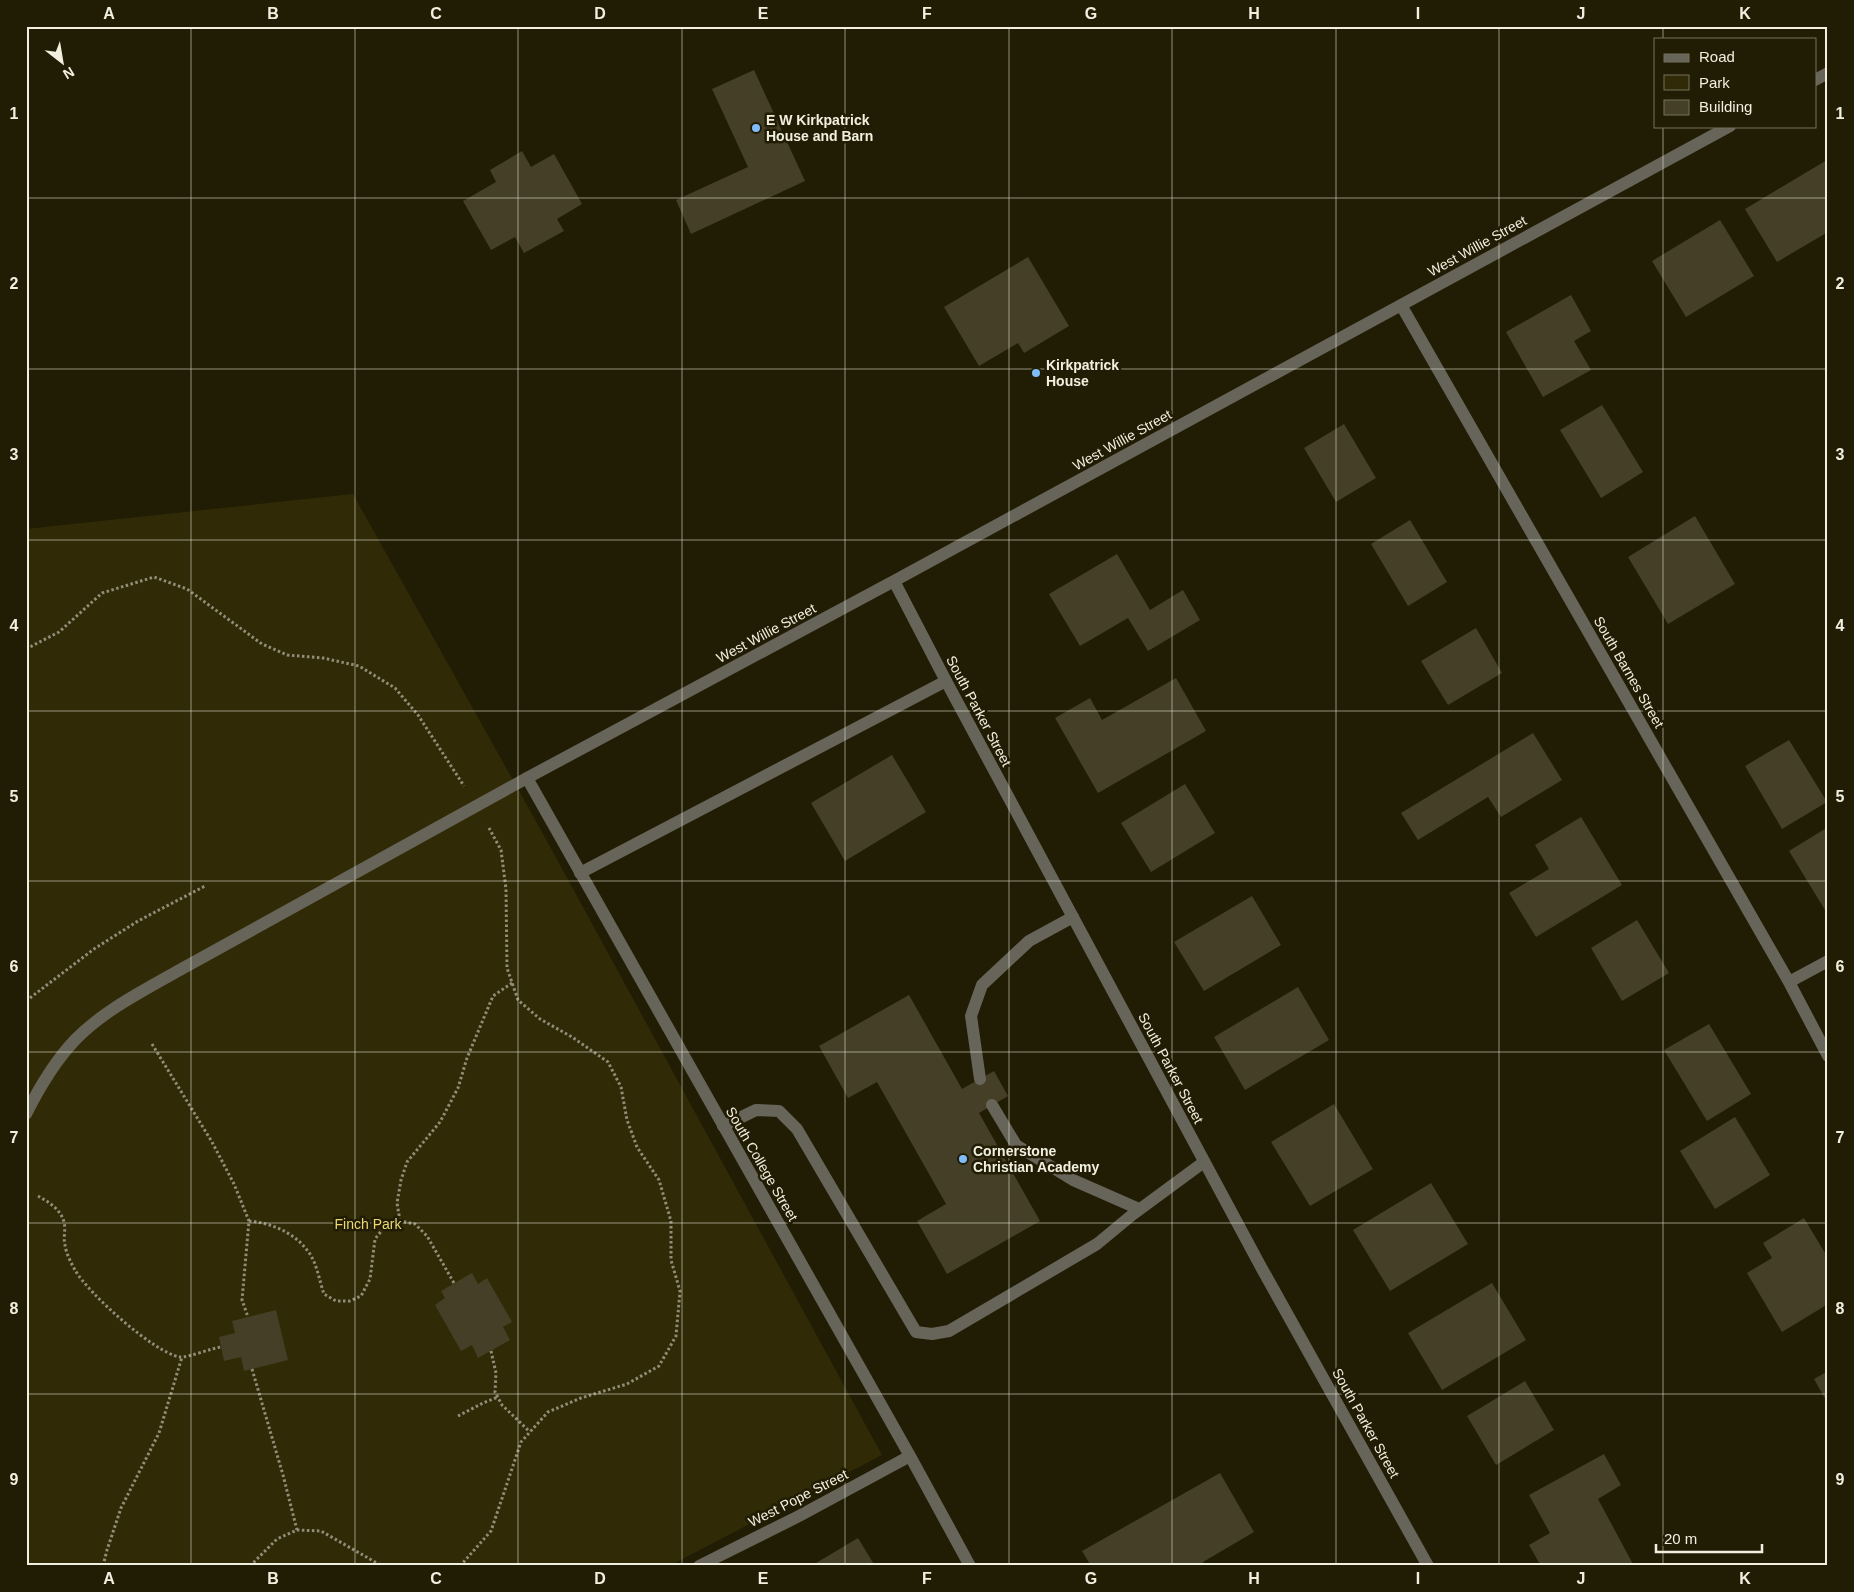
<svg xmlns="http://www.w3.org/2000/svg" width="1854" height="1592" viewBox="0 0 1854 1592" font-family="Helvetica,sans-serif">
<style>
.green{fill:#312a06}
.building{fill:#443f26}
.lines{fill:none;stroke-linecap:round;stroke-linejoin:round}
.path{stroke:#908d78;stroke-width:3;stroke-dasharray:2.5 2.5;stroke-linecap:butt}
.service{stroke:#676559;stroke-width:12}
.minor{stroke:#676559;stroke-width:12}
.grid{fill:none;stroke:#f1efdf;stroke-width:1;stroke-opacity:0.55}
.poi-dot{fill:#7fbdfa;stroke:#211d04;stroke-width:2}
.labels{text-anchor:middle;stroke-width:5;stroke-linejoin:round;paint-order:stroke}
.poi-label{font-size:14px;font-weight:bold;fill:#f1efdf;stroke:#211d04;text-anchor:start}
.street-label{font-size:14px;fill:#f1efdf;stroke:#211d04}
.park-label{font-size:14px;fill:#ecd875;stroke:#211d04}
.neatline{fill:none;stroke:#f1efdf;stroke-width:2}
.grid-label{font-size:16px;text-anchor:middle;font-weight:bold;fill:#f1efdf}
</style>
<rect width="100%" height="100%" fill="#211d04"/>
<!-- green -->
<path class="green" d="M 353,494 L 542,832 L 882,1455 L 669,1566 L 26,1566 L 26,529 Z"/>
<!-- building -->
<path class="building" d="M 754,70 L 805,181 L 691,234 L 676,200 L 748,167 L 712,89 Z
M 522,151 L 531,167 L 554,154 L 582,204 L 557,219 L 564,231 L 524,253 L 515,237 L 491,250 L 463,201 L 496,182 L 490,170 Z
M 1827,160 L 1828,232 L 1777,262 L 1745,209 Z
M 1720,220 L 1754,276 L 1686,317 L 1652,261 Z
M 1028,257 L 1069,326 L 1024,353 L 1018,343 L 979,366 L 944,307 Z
M 1571,295 L 1591,331 L 1574,341 L 1591,370 L 1543,397 L 1506,332 Z
M 1602,405 L 1643,472 L 1601,498 L 1560,430 Z
M 1344,424 L 1376,478 L 1336,502 L 1304,448 Z
M 1695,516 L 1735,584 L 1668,624 L 1628,557 Z
M 1410,520 L 1447,582 L 1408,606 L 1371,544 Z
M 1117,554 L 1150,610 L 1183,590 L 1200,620 L 1148,651 L 1128,618 L 1080,646 L 1049,594 Z
M 1476,628 L 1502,673 L 1448,705 L 1421,661 Z
M 1176,678 L 1206,731 L 1098,793 L 1055,718 L 1090,698 L 1102,720 Z
M 1533,733 L 1562,780 L 1501,817 L 1488,797 L 1418,840 L 1401,813 Z
M 1789,740 L 1827,802 L 1782,829 L 1745,766 Z
M 892,755 L 926,812 L 845,861 L 811,803 Z
M 1185,784 L 1215,833 L 1151,872 L 1121,823 Z
M 1581,817 L 1622,885 L 1536,937 L 1509,893 L 1549,869 L 1535,845 Z
M 1828,827 L 1828,915 L 1789,851 Z
M 1252,896 L 1281,945 L 1204,991 L 1174,942 Z
M 1637,920 L 1669,973 L 1622,1001 L 1591,948 Z
M 1298,987 L 1329,1040 L 1245,1090 L 1214,1037 Z
M 909,995 L 962,1089 L 994,1071 L 1008,1096 L 979,1113 L 1040,1221 L 947,1274 L 917,1221 L 946,1204 L 877,1082 L 848,1098 L 819,1046 Z
M 1709,1024 L 1751,1094 L 1707,1121 L 1664,1050 Z
M 1334,1104 L 1373,1169 L 1310,1206 L 1271,1142 Z
M 1735,1117 L 1770,1175 L 1715,1209 L 1680,1151 Z
M 1431,1183 L 1468,1244 L 1390,1291 L 1353,1230 Z
M 1804,1218 L 1828,1258 L 1828,1304 L 1782,1332 L 1747,1273 L 1772,1258 L 1763,1243 Z
M 472,1273 L 478,1284 L 487,1278 L 512,1322 L 503,1327 L 510,1340 L 478,1358 L 472,1345 L 461,1351 L 435,1305 L 445,1298 L 441,1291 Z
M 1492,1283 L 1526,1340 L 1442,1390 L 1408,1333 Z
M 276,1310 L 288,1360 L 244,1371 L 241,1357 L 224,1361 L 219,1337 L 235,1333 L 232,1321 Z
M 1828,1371 L 1828,1404 L 1814,1379 Z
M 1525,1381 L 1554,1430 L 1496,1465 L 1467,1416 Z
M 1604,1454 L 1621,1485 L 1598,1499 L 1634,1566 L 1541,1566 L 1529,1545 L 1550,1533 L 1529,1495 Z
M 1220,1473 L 1254,1532 L 1203,1562 L 1205,1566 L 1091,1566 L 1082,1551 Z
M 858,1538 L 875,1566 L 811,1566 Z"/>
<g class="lines">
<!-- path -->
<path class="path" d="M 26,649 L 59,632 L 102,593 L 154,577 L 187,589 L 262,644 L 287,655 L 323,658 L 359,666 L 395,688 L 418,715 L 464,786
M 26,1001 L 94,949 L 138,921 L 205,886
M 152,1044 L 212,1142 L 234,1184 L 249,1221 L 242,1300 L 248,1317
M 38,1196 C 49,1202 61,1210 64,1222 C 66,1230 63,1238 65,1245 C 66,1253 71,1263 75,1270 C 88,1293 154,1353 180,1357 C 187,1358 212,1348 221,1347
M 249,1221 C 271,1223 293,1232 307,1250 C 317,1262 319,1280 324,1294 L 336,1301 L 350,1301 L 361,1296 L 370,1279 L 375,1239 L 387,1224 L 400,1221 L 415,1224 L 427,1236 L 454,1283
M 400,1221 L 397,1203 L 401,1180 L 407,1162 L 440,1122 L 458,1088 L 467,1058 L 493,996 L 512,983
M 491,1351 L 496,1373 L 495,1392 L 502,1405 L 530,1432
M 252,1369 L 283,1475 L 297,1530
M 458,1416 L 483,1403 L 498,1397
M 103,1566 L 107,1550 L 121,1508 L 159,1433 L 182,1357
M 250,1566 L 277,1539 L 297,1530 L 321,1531 L 382,1566
M 460,1566 L 491,1531 L 521,1442 L 548,1412 L 581,1398 L 627,1384 L 659,1366 L 676,1336 L 680,1291 L 671,1260 L 671,1221 L 659,1180 L 637,1147 L 627,1120 L 621,1087 L 608,1062 L 572,1037 L 540,1019 L 518,1000 L 507,968 L 506,889 L 501,850 L 489,828"/>
<!-- service -->
<path class="service" d="M 580,873 L 946,681
M 980,1079 L 971,1016 L 982,985 L 1029,941 L 1073,917
M 992,1105 L 1016,1145 L 1073,1180 L 1139,1209
M 26,1114 C 39,1088 55,1061 75,1040 C 103,1011 141,992 176,972 L 527,778
M 723,1126 L 756,1110 L 779,1111 L 797,1129 L 916,1332 L 932,1334 L 949,1331 L 1097,1244 L 1132,1215 L 1204,1162"/>
<!-- minor -->
<path class="minor" d="M 1815,80 L 1828,73
M 1401,305 L 1789,982 L 1828,1056
M 894,581 L 946,681 L 1261,1267 L 1428,1566
M 1789,982 L 1828,961
M 699,1566 L 799,1516 L 910,1456
M 970,1566 L 910,1456 L 527,778 L 894,581 L 1730,126"/>
</g>
<!-- grid -->
<path class="grid" d="M 191,26 L 191,1566M 355,26 L 355,1566M 518,26 L 518,1566M 682,26 L 682,1566M 845,26 L 845,1566M 1009,26 L 1009,1566M 1172,26 L 1172,1566M 1336,26 L 1336,1566M 1499,26 L 1499,1566M 1663,26 L 1663,39M 1663,126 L 1663,1566M 26,198 L 1828,198M 26,369 L 1828,369M 26,540 L 1828,540M 26,711 L 1828,711M 26,881 L 1828,881M 26,1052 L 1828,1052M 26,1223 L 1828,1223M 26,1394 L 1828,1394"/>
<!-- markers -->
<g class="poi-dot">
<circle cx="756" cy="128" r="5"/>
<circle cx="1036" cy="373" r="5"/>
<circle cx="963" cy="1159" r="5"/>
</g>
<g class="labels">
<!-- poi labels -->
<g class="poi-label">
<text x="766" y="125">E W Kirkpatrick<tspan x="766" dy="16">House and Barn</tspan></text>
<text x="1046" y="370">Kirkpatrick<tspan x="1046" dy="16">House</tspan></text>
<text x="973" y="1156">Cornerstone<tspan x="973" dy="16">Christian Academy</tspan></text>
</g>
<!-- street labels -->
<g class="street-label">
<text transform="translate(1477 246) rotate(-29)" y="5">West Willie Street</text>
<text transform="translate(1122 440) rotate(-29)" y="5">West Willie Street</text>
<text transform="translate(766 633) rotate(-28)" y="5">West Willie Street</text>
<text transform="translate(1629 672) rotate(60)" y="5">South Barnes Street</text>
<text transform="translate(979 711) rotate(62)" y="5">South Parker Street</text>
<text transform="translate(1171 1068) rotate(62)" y="5">South Parker Street</text>
<text transform="translate(762 1164) rotate(60)" y="5">South College Street</text>
<text transform="translate(1366 1423) rotate(61)" y="5">South Parker Street</text>
<text transform="translate(798 1498) rotate(-27)" y="5">West Pope Street</text>
</g>
<!-- park labels -->
<g class="park-label">
<text x="368" y="1229">Finch Park</text>
</g>
</g>
<!-- border -->
<rect width="1854" height="1592" fill="none" stroke="#211d04" stroke-width="55"/>
<!-- legend -->
<rect x="1654" y="38" width="162" height="90" fill="#211d04" stroke="#74715c"/>
<rect x="1664" y="54" width="25" height="8" fill="#676559" stroke="#74715c"/>
<text x="1699" y="62" font-size="15" fill="#f1efdf">Road</text>
<rect x="1664" y="75" width="25" height="15" fill="#312a06" stroke="#74715c"/>
<text x="1699" y="88" font-size="15" fill="#f1efdf">Park</text>
<rect x="1664" y="100" width="25" height="15" fill="#443f26" stroke="#74715c"/>
<text x="1699" y="112" font-size="15" fill="#f1efdf">Building</text>
<!-- north arrow -->
<g transform="translate(62 62) rotate(149)" stroke="#211d04" stroke-width="4" paint-order="stroke">
<path d="M0-4L9 19L0 12L-9 19Z" fill="#f1efdf"/>
<text y="-8" font-size="14" font-weight="bold" text-anchor="middle" fill="#f1efdf">N</text>
</g>
<!-- scale -->
<path d="M1656 1544v8h106v-8" fill="none" stroke="#f1efdf" stroke-width="2.5"/>
<text x="1664" y="1544" font-size="15" fill="#f1efdf" stroke="#211d04" stroke-width="4" paint-order="stroke">20 m</text>
<rect x="28" y="28" width="1798" height="1536" class="neatline"/>
<g class="grid-label">
<text x="109" y="19">A</text>
<text x="273" y="19">B</text>
<text x="436" y="19">C</text>
<text x="600" y="19">D</text>
<text x="763" y="19">E</text>
<text x="927" y="19">F</text>
<text x="1091" y="19">G</text>
<text x="1254" y="19">H</text>
<text x="1418" y="19">I</text>
<text x="1581" y="19">J</text>
<text x="1745" y="19">K</text>
<text x="14" y="119">1</text>
<text x="1840" y="119">1</text>
<text x="14" y="289">2</text>
<text x="1840" y="289">2</text>
<text x="14" y="460">3</text>
<text x="1840" y="460">3</text>
<text x="14" y="631">4</text>
<text x="1840" y="631">4</text>
<text x="14" y="802">5</text>
<text x="1840" y="802">5</text>
<text x="14" y="972">6</text>
<text x="1840" y="972">6</text>
<text x="14" y="1143">7</text>
<text x="1840" y="1143">7</text>
<text x="14" y="1314">8</text>
<text x="1840" y="1314">8</text>
<text x="14" y="1485">9</text>
<text x="1840" y="1485">9</text>
<text x="109" y="1584">A</text>
<text x="273" y="1584">B</text>
<text x="436" y="1584">C</text>
<text x="600" y="1584">D</text>
<text x="763" y="1584">E</text>
<text x="927" y="1584">F</text>
<text x="1091" y="1584">G</text>
<text x="1254" y="1584">H</text>
<text x="1418" y="1584">I</text>
<text x="1581" y="1584">J</text>
<text x="1745" y="1584">K</text>
</g>
</svg>
